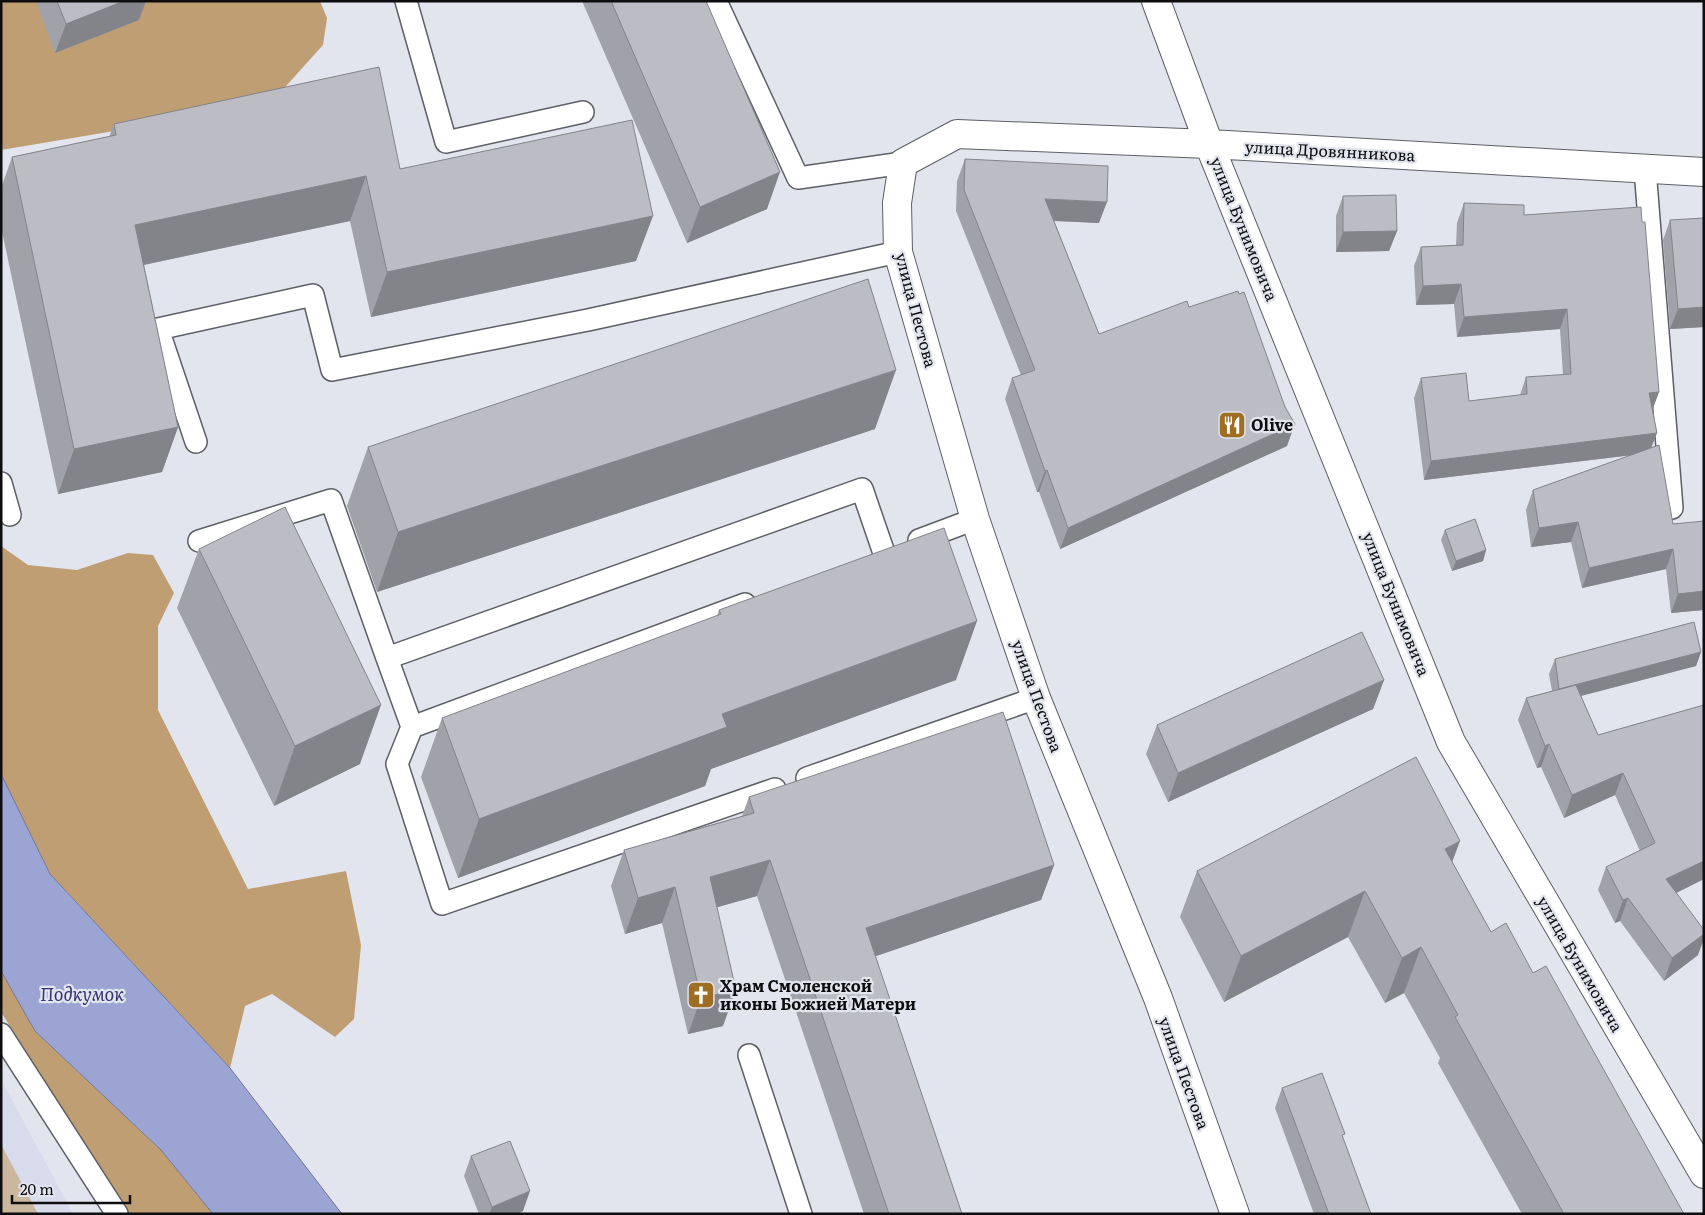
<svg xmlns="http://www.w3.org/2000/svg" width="1705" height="1215" viewBox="0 0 1705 1215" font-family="Literata,serif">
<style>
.built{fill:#d8dbeb}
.green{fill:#cbb79d}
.forest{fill:#bf9e74}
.water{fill:#9ca4d3;stroke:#717798}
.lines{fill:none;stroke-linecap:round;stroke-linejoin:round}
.service-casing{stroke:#5d5f66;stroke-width:24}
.minor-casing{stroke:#5d5f66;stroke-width:30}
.service{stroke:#fff;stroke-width:21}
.minor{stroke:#fff;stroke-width:28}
.wall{fill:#a1a2a9}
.shaded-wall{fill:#838489}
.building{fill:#bbbcc4;stroke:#838489}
.labels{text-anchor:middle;stroke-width:4.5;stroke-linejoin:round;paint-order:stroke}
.street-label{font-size:16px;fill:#0d0d10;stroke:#e3e5ee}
.poi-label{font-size:16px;font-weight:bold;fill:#0d0d10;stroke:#e3e5ee;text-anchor:start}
.water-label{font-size:18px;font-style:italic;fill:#32356f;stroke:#e3e5ee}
</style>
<rect width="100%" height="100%" fill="#e3e5ee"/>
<!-- built -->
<path class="built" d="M 1,1079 L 73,1214 L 1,1214 Z"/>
<!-- green -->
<path class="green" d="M 1,1147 L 3,1148 L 38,1214 L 1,1214 Z"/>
<!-- forest -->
<path class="forest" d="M 1,1 L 320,1 L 327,18 L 323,45 L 269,105 L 1,150 Z
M 1,546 L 28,565 L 77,570 L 128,553 L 153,555 L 174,593 L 158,626 L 158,710 L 248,889 L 346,871 L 361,945 L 354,1019 L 335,1037 L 272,994 L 245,1006 L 230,1068 L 50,874 L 1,774 Z
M 1,971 L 35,1031 L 161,1150 L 213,1214 L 129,1214 L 1,1012 Z"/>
<!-- water -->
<path class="water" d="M 1,774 L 50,874 L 230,1068 L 342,1214 L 213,1214 L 161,1150 L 35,1031 L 1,971 Z"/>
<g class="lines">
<!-- service casing -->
<g class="service-casing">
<path id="service" d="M 406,1 L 446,142 L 583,112
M 716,1 L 798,178 L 903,163
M 1645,169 L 1672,508
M 196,442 L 158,329 L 313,295 L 332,370 L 588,320 L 898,252
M 1,483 L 10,515
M 919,540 L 975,519
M 199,541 L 331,500 L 387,658
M 745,604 L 412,727 L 397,764 L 442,904 L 775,789
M 412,727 L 387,658 L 862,489 L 884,553
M 807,778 L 1036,698
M 1,1034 L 117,1214
M 749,1055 L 801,1214"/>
</g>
<!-- minor casing -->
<g class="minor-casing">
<path id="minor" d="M 1156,1 L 1209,144 L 1451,742 L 1704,1174
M 1235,1214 L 1158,998 L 1036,698 L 975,519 L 898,252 L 897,203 L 903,163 L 957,134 L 1209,144 L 1704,172"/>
</g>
<!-- service -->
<use href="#service" class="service"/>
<!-- minor -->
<use href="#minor" class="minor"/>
</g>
<!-- wall -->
<path class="wall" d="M 36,1 L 146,1 L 139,20 L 55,53 Z
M 582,1 L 706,1 L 767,209 L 687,243 Z
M 114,124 L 400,169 L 636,261 L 371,317 L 350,221 L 144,265 L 178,427 L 162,472 L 58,494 L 1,227 L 1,188 L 12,157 L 109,137 Z
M 965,159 L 1099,223 L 1054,221 L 1099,334 L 1189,307 L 1287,446 L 1060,549 L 1039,492 L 1037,492 L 1005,399 L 1012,378 L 1021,375 L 956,211 L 957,181 Z
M 1343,196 L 1397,231 L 1389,251 L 1336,252 L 1336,216 Z
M 1464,203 L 1524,215 L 1659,392 L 1652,410 L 1657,433 L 1651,448 L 1673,524 L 1704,610 L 1671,613 L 1666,569 L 1582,588 L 1571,542 L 1531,547 L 1526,510 L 1533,490 L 1633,455 L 1424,480 L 1414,398 L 1421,378 L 1469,401 L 1520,395 L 1526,377 L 1563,375 L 1560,329 L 1457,337 L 1454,304 L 1416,305 L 1414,266 L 1421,247 L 1456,245 L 1457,223 Z
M 1670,220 L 1704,327 L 1670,329 L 1663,240 Z
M 875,429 L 377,592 L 347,506 L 368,447 Z
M 1445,530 L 1486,550 L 1483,561 L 1452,571 L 1441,540 Z
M 199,549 L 360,764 L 274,806 L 177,608 Z
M 719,610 L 956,680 L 711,769 L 705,786 L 458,878 L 421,777 L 442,718 L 717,616 Z
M 1701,652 L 1696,666 L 1581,696 L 1598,735 L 1704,705 L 1704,879 L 1676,893 L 1698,955 L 1664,981 L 1620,921 L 1615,923 L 1598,890 L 1606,867 L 1640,851 L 1615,795 L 1564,818 L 1541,767 L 1537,768 L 1518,720 L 1526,698 L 1552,691 L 1549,674 L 1555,659 Z
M 1384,680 L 1373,709 L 1168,802 L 1146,754 L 1157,725 Z
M 749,797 L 1054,865 L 1041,900 L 875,956 L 962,1214 L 864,1214 L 757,896 L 717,907 L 723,1026 L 688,1034 L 662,923 L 625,934 L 611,886 L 624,850 L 742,816 Z
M 1452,862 L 1491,932 L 1533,973 L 1684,1214 L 1522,1214 L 1438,1063 L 1440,1058 L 1404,993 L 1385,1003 L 1348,937 L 1224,1002 L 1180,917 L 1197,871 Z
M 1282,1088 L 1343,1139 L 1371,1214 L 1314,1214 L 1275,1108 Z
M 471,1156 L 523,1211 L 517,1214 L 479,1214 L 464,1176 Z"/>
<!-- shaded-wall -->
<path class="shaded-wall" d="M 124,1 L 146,1 L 139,20 L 55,53 L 66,24 Z
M 780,172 L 767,209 L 687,243 L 700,207 Z
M 366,176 L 350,221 L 119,270 L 135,225 Z
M 1045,199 L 1107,202 L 1099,223 L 1037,220 Z
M 653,216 L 636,261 L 371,317 L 387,272 Z
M 1397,231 L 1389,251 L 1336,252 L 1343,232 Z
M 1461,284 L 1454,304 L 1416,305 L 1423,286 Z
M 1704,307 L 1704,327 L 1670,329 L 1678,309 Z
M 1567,309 L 1560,329 L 1457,337 L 1464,317 Z
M 896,370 L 875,429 L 377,592 L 398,532 Z
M 1659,392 L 1652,411 L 1649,393 Z
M 1295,424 L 1287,446 L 1060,549 L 1068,528 Z
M 178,427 L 162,472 L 58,494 L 74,449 Z
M 1657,433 L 1649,453 L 1424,480 L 1431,461 Z
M 1047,470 L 1039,492 L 1037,492 L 1045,471 Z
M 1578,522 L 1571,542 L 1531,547 L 1539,528 Z
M 1673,549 L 1666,569 L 1582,588 L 1589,568 Z
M 1486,550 L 1483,561 L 1452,571 L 1456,561 Z
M 1704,591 L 1704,610 L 1671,613 L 1678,594 Z
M 977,621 L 956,680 L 711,769 L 705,786 L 458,878 L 479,819 L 722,714 Z
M 1701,652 L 1696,666 L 1553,703 L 1559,689 Z
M 1384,680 L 1373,709 L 1168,802 L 1178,773 Z
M 381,705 L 360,764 L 274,806 L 295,746 Z
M 1549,744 L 1541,767 L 1537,768 L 1545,746 Z
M 1623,773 L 1615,795 L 1564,818 L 1572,795 Z
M 1460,841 L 1443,887 L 1445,849 Z
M 770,860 L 757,896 L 697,913 L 710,877 Z
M 1704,861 L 1704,879 L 1658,902 L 1666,879 Z
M 1054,865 L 1041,900 L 853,964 L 866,928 Z
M 675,887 L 662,923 L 625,934 L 638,898 Z
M 1365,891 L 1348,937 L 1224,1002 L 1241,956 Z
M 1628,898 L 1620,921 L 1615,923 L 1623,900 Z
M 1704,934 L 1704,939 L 1698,955 L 1664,981 L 1672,958 Z
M 1421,947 L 1404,993 L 1385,1003 L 1402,958 Z
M 736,990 L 723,1026 L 688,1034 L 701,998 Z
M 530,1191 L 523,1211 L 517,1214 L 489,1214 L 492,1207 Z"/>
<!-- building -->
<path class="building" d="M 57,1 L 124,1 L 66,24 Z
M 611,1 L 706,1 L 780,172 L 700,207 Z
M 379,67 L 400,169 L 632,120 L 653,216 L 387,272 L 366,176 L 135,225 L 178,427 L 74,449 L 12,157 L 116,135 L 114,124 Z
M 965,159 L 1108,166 L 1107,202 L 1045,199 L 1099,334 L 1187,301 L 1189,307 L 1238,291 L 1239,294 L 1244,292 L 1285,407 L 1295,424 L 1068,528 L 1047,470 L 1045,471 L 1012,378 L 1035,370 L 964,190 Z
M 1396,195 L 1397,231 L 1343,232 L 1343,196 Z
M 1464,203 L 1524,205 L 1524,215 L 1641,207 L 1642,222 L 1645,222 L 1659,392 L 1649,393 L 1657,433 L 1431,461 L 1421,378 L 1466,373 L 1469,401 L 1527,394 L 1526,377 L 1571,374 L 1567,309 L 1464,317 L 1461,284 L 1423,286 L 1421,247 L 1463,245 Z
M 1704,218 L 1704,307 L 1678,309 L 1670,220 Z
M 868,279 L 896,370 L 398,532 L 368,447 Z
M 1659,445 L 1673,524 L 1704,521 L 1704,591 L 1678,594 L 1673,549 L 1589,568 L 1578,522 L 1539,528 L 1533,490 Z
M 285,507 L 381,705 L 295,746 L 199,549 Z
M 1475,519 L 1486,550 L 1456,561 L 1445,530 Z
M 944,528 L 977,621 L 722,714 L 727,727 L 479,819 L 442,718 L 721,614 L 719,610 Z
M 1694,622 L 1701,652 L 1559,689 L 1555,659 Z
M 1362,632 L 1384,680 L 1178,773 L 1157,725 Z
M 1576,685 L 1598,735 L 1704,705 L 1704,861 L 1666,879 L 1704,930 L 1704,934 L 1672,958 L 1628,898 L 1623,900 L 1606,867 L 1655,843 L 1623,773 L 1572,795 L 1549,744 L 1545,746 L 1526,698 Z
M 1003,712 L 1054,865 L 866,928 L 962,1214 L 889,1214 L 770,860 L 710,877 L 736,990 L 701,998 L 675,887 L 638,898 L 624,850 L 754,813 L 749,797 Z
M 1416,757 L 1460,841 L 1445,849 L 1491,932 L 1506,923 L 1533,973 L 1546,966 L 1684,1214 L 1564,1214 L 1455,1017 L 1458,1015 L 1421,947 L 1402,958 L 1365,891 L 1241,956 L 1197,871 Z
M 1322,1073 L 1345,1134 L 1342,1135 L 1371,1214 L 1329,1214 L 1282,1088 Z
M 510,1141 L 530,1191 L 492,1207 L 471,1156 Z"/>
<!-- icons -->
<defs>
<g id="restaurant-square" transform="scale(1.4375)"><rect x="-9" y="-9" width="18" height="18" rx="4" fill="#9f6e23" stroke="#e3e5ee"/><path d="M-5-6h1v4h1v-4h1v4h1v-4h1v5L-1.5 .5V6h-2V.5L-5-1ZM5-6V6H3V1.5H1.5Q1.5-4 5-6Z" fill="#fff"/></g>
<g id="church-square" transform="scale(1.4375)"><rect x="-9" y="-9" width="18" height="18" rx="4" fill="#9f6e23" stroke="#e3e5ee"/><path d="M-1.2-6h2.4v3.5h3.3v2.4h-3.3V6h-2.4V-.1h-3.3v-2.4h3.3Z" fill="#fff"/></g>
</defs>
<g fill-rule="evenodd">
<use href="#restaurant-square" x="1232" y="425"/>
<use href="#church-square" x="701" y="995"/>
</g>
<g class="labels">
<!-- street labels -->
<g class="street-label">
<text transform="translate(1330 151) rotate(3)" y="6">улица Дровянникова</text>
<text transform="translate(1244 229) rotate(68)" y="6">улица Бунимовича</text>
<text transform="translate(916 310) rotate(75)" y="6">улица Пестова</text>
<text transform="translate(1396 604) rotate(68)" y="6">улица Бунимовича</text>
<text transform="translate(1037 696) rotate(70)" y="6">улица Пестова</text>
<text transform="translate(1580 964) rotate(60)" y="6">улица Бунимовича</text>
<text transform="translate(1184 1073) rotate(70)" y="6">улица Пестова</text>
</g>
<!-- poi labels -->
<g class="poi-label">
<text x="1251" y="431">Olive</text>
<text x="720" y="992">Храм Смоленской<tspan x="720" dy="18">иконы Божией Матери</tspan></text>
</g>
<!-- water labels -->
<g class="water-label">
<text x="82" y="1001">Подкумок</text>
</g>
</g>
<!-- border -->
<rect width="1705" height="1215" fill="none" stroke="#0d0d10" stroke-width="5"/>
<!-- scale -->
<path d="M12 1195v8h118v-8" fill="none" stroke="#0d0d10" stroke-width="2.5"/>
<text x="20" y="1195" font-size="15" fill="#0d0d10" stroke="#e3e5ee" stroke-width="4" paint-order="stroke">20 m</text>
</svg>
